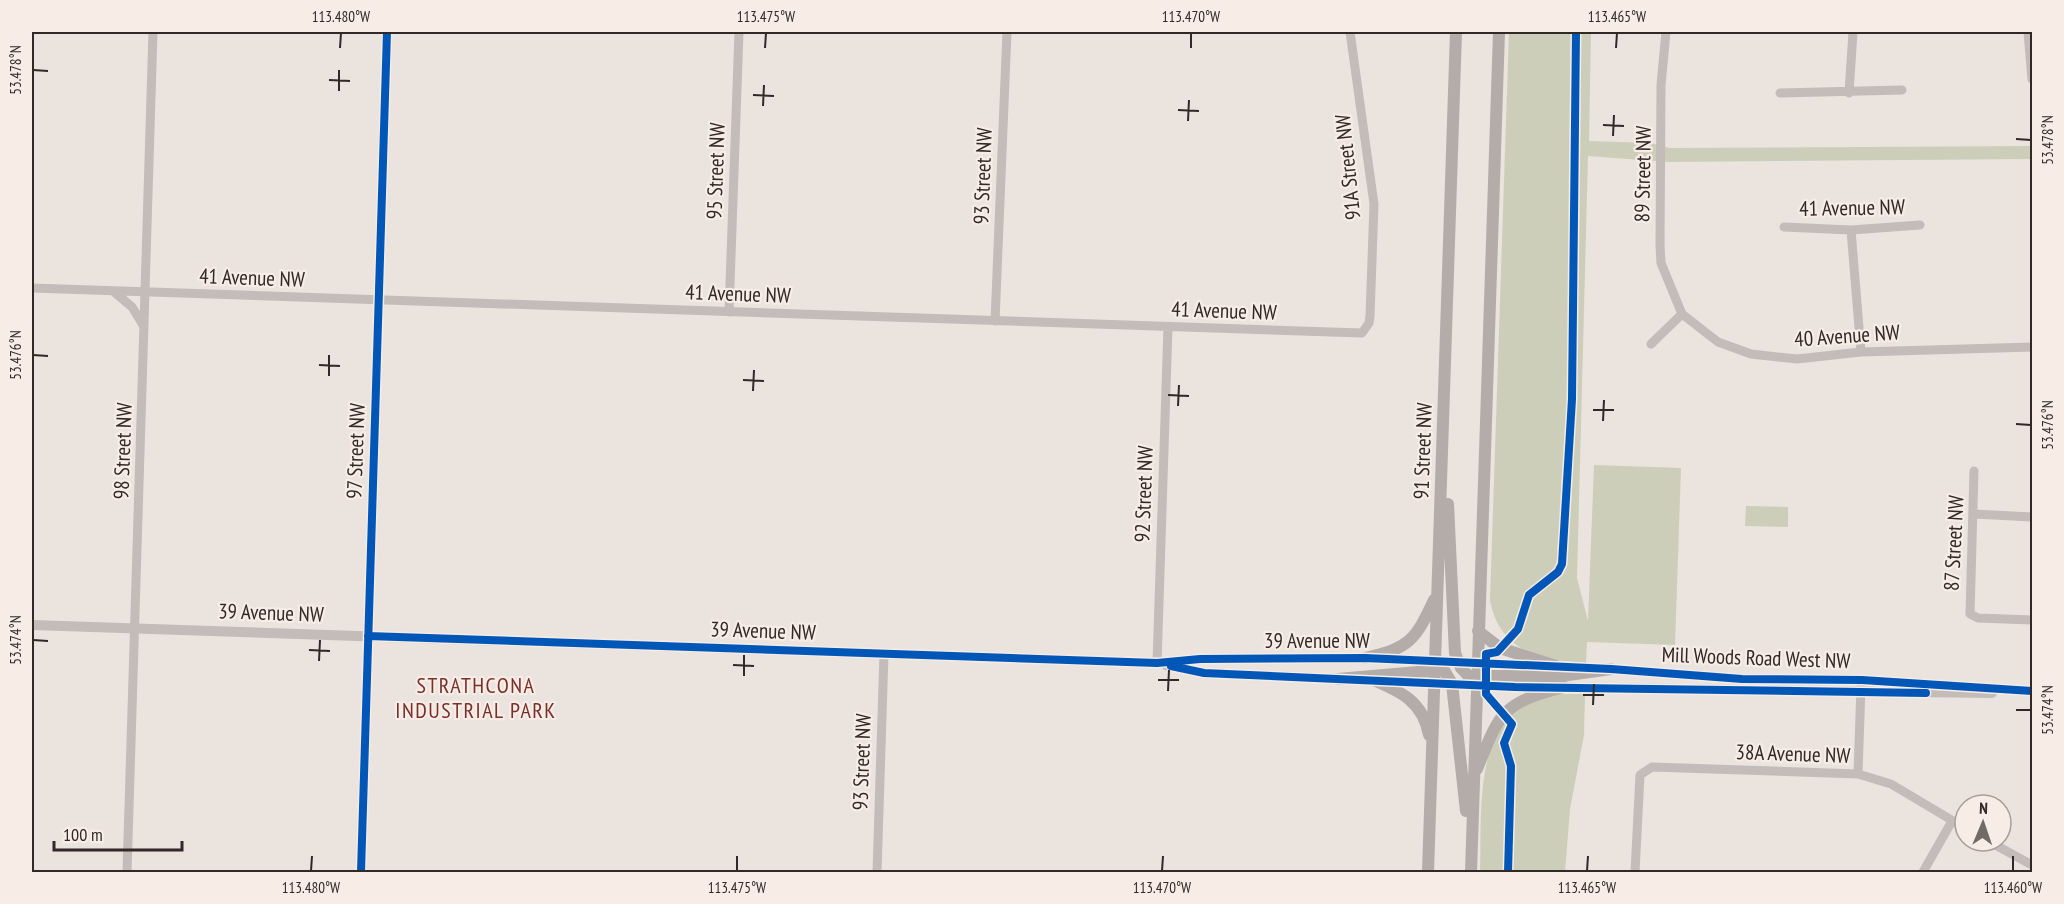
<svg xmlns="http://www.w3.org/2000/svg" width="2064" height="904" viewBox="0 0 2064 904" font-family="'PT Sans Narrow',sans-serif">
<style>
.green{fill:#cdceba}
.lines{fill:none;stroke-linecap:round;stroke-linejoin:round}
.minor{stroke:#c3bcb8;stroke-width:9}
.tertiary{stroke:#c3bcb8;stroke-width:10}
.secondary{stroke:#b3aca8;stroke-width:12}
.cycleway-casing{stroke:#f7ece6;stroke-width:11}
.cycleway{stroke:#0057b8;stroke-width:8}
.ticks{fill:none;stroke:#322927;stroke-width:2}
.labels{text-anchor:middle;stroke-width:4.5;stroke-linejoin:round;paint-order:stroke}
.street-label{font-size:21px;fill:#322927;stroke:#f7ece6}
.neighbourhood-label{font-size:22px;letter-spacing:1.5px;fill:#793029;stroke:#f7ece6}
.neatline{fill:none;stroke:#322927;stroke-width:2}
.ticks-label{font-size:15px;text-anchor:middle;fill:#322927}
</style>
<rect width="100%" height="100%" fill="#eae3de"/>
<!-- green -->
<path class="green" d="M 1509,32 L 1591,32 L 1589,141 L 1651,143 L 1670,148 L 2032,146 L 2032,159 L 1669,162 L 1588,156 L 1577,578 L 1588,621 L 1594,465 L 1681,468 L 1675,645 L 1587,642 L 1586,663 C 1541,661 1499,651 1490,600 Z
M 1746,506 L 1788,507 L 1788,527 L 1745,526 Z
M 1557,694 L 1585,694 L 1584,735 L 1570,809 L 1565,872 L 1480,872 C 1482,824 1474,739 1518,708 C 1528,701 1545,698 1557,694 Z"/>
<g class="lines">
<!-- minor -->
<path class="minor" d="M 1666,32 L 1661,85 L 1660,245 L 1661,263 L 1682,314
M 2028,32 L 2032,79
M 1780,93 L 1902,90
M 1849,93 L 1853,32
M 1784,227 L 1851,230 L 1920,225
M 1851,230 L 1861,352
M 32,288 L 1362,333 L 1369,323 L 1370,316 L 1374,204 L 1350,32
M 113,291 L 132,307 L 143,325
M 729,312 L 739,32
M 1682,314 L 1718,342 L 1751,354 L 1797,359 L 1861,352 L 2032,347
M 995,321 L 1007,32
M 1651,344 L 1682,314
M 1974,471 L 1970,614 L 1978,618 L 2032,620
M 1974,514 L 2032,517
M 1157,663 L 1168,327
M 1858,774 L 1861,686
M 1988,841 L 2032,865
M 127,872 L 153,32
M 877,872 L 884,654
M 1635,872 L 1640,775 L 1652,767 L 1858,774 L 1891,784 L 1965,828
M 1923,872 L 1952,821"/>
<!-- tertiary -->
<path class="tertiary" d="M 32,625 L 1157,663 L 1200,659 L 1365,658 L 1611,669 L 1742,679 L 1862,680 L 2032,691
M 1166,665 L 1204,673 L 1344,679
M 1378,680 L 1515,687 L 1992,693
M 361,872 L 387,32"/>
<!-- secondary -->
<path class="secondary" d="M 1448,504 L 1455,653 L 1461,668 L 1477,685
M 1478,631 L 1500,648 L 1556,666
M 1365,658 C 1409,648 1415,641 1434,600
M 1435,662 L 1444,670 L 1452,684 L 1466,811
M 1471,676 L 1561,676 L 1611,669
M 1338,679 L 1441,670
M 1371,679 C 1400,691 1423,701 1429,735
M 1477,769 C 1500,712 1502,703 1564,687
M 1428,872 L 1456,32
M 1471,872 L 1499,32"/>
<!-- cycleway casing -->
<g class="cycleway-casing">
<path id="cycleway" d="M 368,636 L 1157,663 L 1200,659 L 1365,658 L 1611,669 L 1742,679 L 1862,680 L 2032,691
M 1171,666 L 1204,673 L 1515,687 L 1926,693
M 361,872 L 387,32
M 1508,872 L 1511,766 L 1504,743 L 1512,724 L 1486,694 L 1486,654 L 1497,652 L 1518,629 L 1529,595 L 1558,572 L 1562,564 L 1572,399 L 1576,32"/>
</g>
<!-- cycleway -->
<use href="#cycleway" class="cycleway"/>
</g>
<!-- ticks -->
<path class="ticks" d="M 340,48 L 341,33M 765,48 L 766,33M 1191,48 L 1191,33M 1616,48 L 1617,33M 33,70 L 48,71M 329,80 L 350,81M 339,91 L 339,70M 753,95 L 774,96M 763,106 L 764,85M 1178,110 L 1199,111M 1188,121 L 1189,100M 1603,125 L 1624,126M 1613,136 L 1614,115M 2016,139 L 2031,140M 33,355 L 48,356M 319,365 L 340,366M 329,376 L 329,355M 743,380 L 764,381M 753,391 L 754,370M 1168,395 L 1189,396M 1178,406 L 1179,385M 1593,410 L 1614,410M 1603,421 L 1604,400M 2016,424 L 2031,425M 33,640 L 48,641M 309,650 L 330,651M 319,661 L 320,640M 733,665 L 754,666M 744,676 L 744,655M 1158,680 L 1179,680M 1168,691 L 1169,670M 1583,695 L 1604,695M 1593,705 L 1594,684M 2016,710 L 2031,710M 311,871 L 312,856M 737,871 L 737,856M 1162,871 L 1163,856M 1587,871 L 1588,856M 2013,871 L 2013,856"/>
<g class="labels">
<!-- street labels -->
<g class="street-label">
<text transform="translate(1348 167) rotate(-96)" y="7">91A Street NW</text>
<text transform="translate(716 171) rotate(-88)" y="7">95 Street NW</text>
<text transform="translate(1643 174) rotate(-89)" y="7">89 Street NW</text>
<text transform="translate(983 176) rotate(-88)" y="7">93 Street NW</text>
<text transform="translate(1852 208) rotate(-1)" y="7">41 Avenue NW</text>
<text transform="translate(252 278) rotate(2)" y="7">41 Avenue NW</text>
<text transform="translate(738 294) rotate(2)" y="7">41 Avenue NW</text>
<text transform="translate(1224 311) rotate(2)" y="7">41 Avenue NW</text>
<text transform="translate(1847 336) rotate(-4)" y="7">40 Avenue NW</text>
<text transform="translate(123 451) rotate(-88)" y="7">98 Street NW</text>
<text transform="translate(356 451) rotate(-88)" y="7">97 Street NW</text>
<text transform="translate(1423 451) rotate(-88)" y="7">91 Street NW</text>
<text transform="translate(1144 494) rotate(-88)" y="7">92 Street NW</text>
<text transform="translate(1954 543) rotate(-87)" y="7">87 Street NW</text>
<text transform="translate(271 613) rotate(2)" y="7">39 Avenue NW</text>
<text transform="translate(763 631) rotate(2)" y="7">39 Avenue NW</text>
<text x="1317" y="648">39 Avenue NW</text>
<text transform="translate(1756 658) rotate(2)" y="7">Mill Woods Road West NW</text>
<text transform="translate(1793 754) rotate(2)" y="7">38A Avenue NW</text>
<text transform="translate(862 762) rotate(-88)" y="7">93 Street NW</text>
</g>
<!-- neighbourhood labels -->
<g class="neighbourhood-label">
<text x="476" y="693">STRATHCONA<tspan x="476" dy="25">INDUSTRIAL PARK</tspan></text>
</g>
</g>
<!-- border -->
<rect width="2064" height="904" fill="none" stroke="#f7ece6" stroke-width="66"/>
<!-- north arrow -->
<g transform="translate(1983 823) rotate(2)"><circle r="28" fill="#f7ece6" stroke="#a89e9a" stroke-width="1.5"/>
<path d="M0-4.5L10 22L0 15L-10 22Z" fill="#726a67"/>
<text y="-9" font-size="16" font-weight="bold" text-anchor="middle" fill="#322927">N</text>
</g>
<!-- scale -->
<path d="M54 841v9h128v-9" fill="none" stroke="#322927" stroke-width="3"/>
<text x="63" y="841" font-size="18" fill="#322927" stroke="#f7ece6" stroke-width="4.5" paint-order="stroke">100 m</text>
<rect x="33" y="33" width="1998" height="838" class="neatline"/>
<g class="ticks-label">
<text x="341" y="22">113.480°W</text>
<text x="766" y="22">113.475°W</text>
<text x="1191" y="22">113.470°W</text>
<text x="1617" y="22">113.465°W</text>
<text transform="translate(16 70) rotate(-90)" y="5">53.478°N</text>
<text transform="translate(2048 140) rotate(-90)" y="5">53.478°N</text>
<text transform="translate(16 355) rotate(-90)" y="5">53.476°N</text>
<text transform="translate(2048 425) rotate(-90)" y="5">53.476°N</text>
<text transform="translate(16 640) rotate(-90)" y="5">53.474°N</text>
<text transform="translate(2048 710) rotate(-90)" y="5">53.474°N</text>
<text x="311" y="893">113.480°W</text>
<text x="737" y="893">113.475°W</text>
<text x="1162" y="893">113.470°W</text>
<text x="1587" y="893">113.465°W</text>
<text x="2013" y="893">113.460°W</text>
</g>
</svg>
